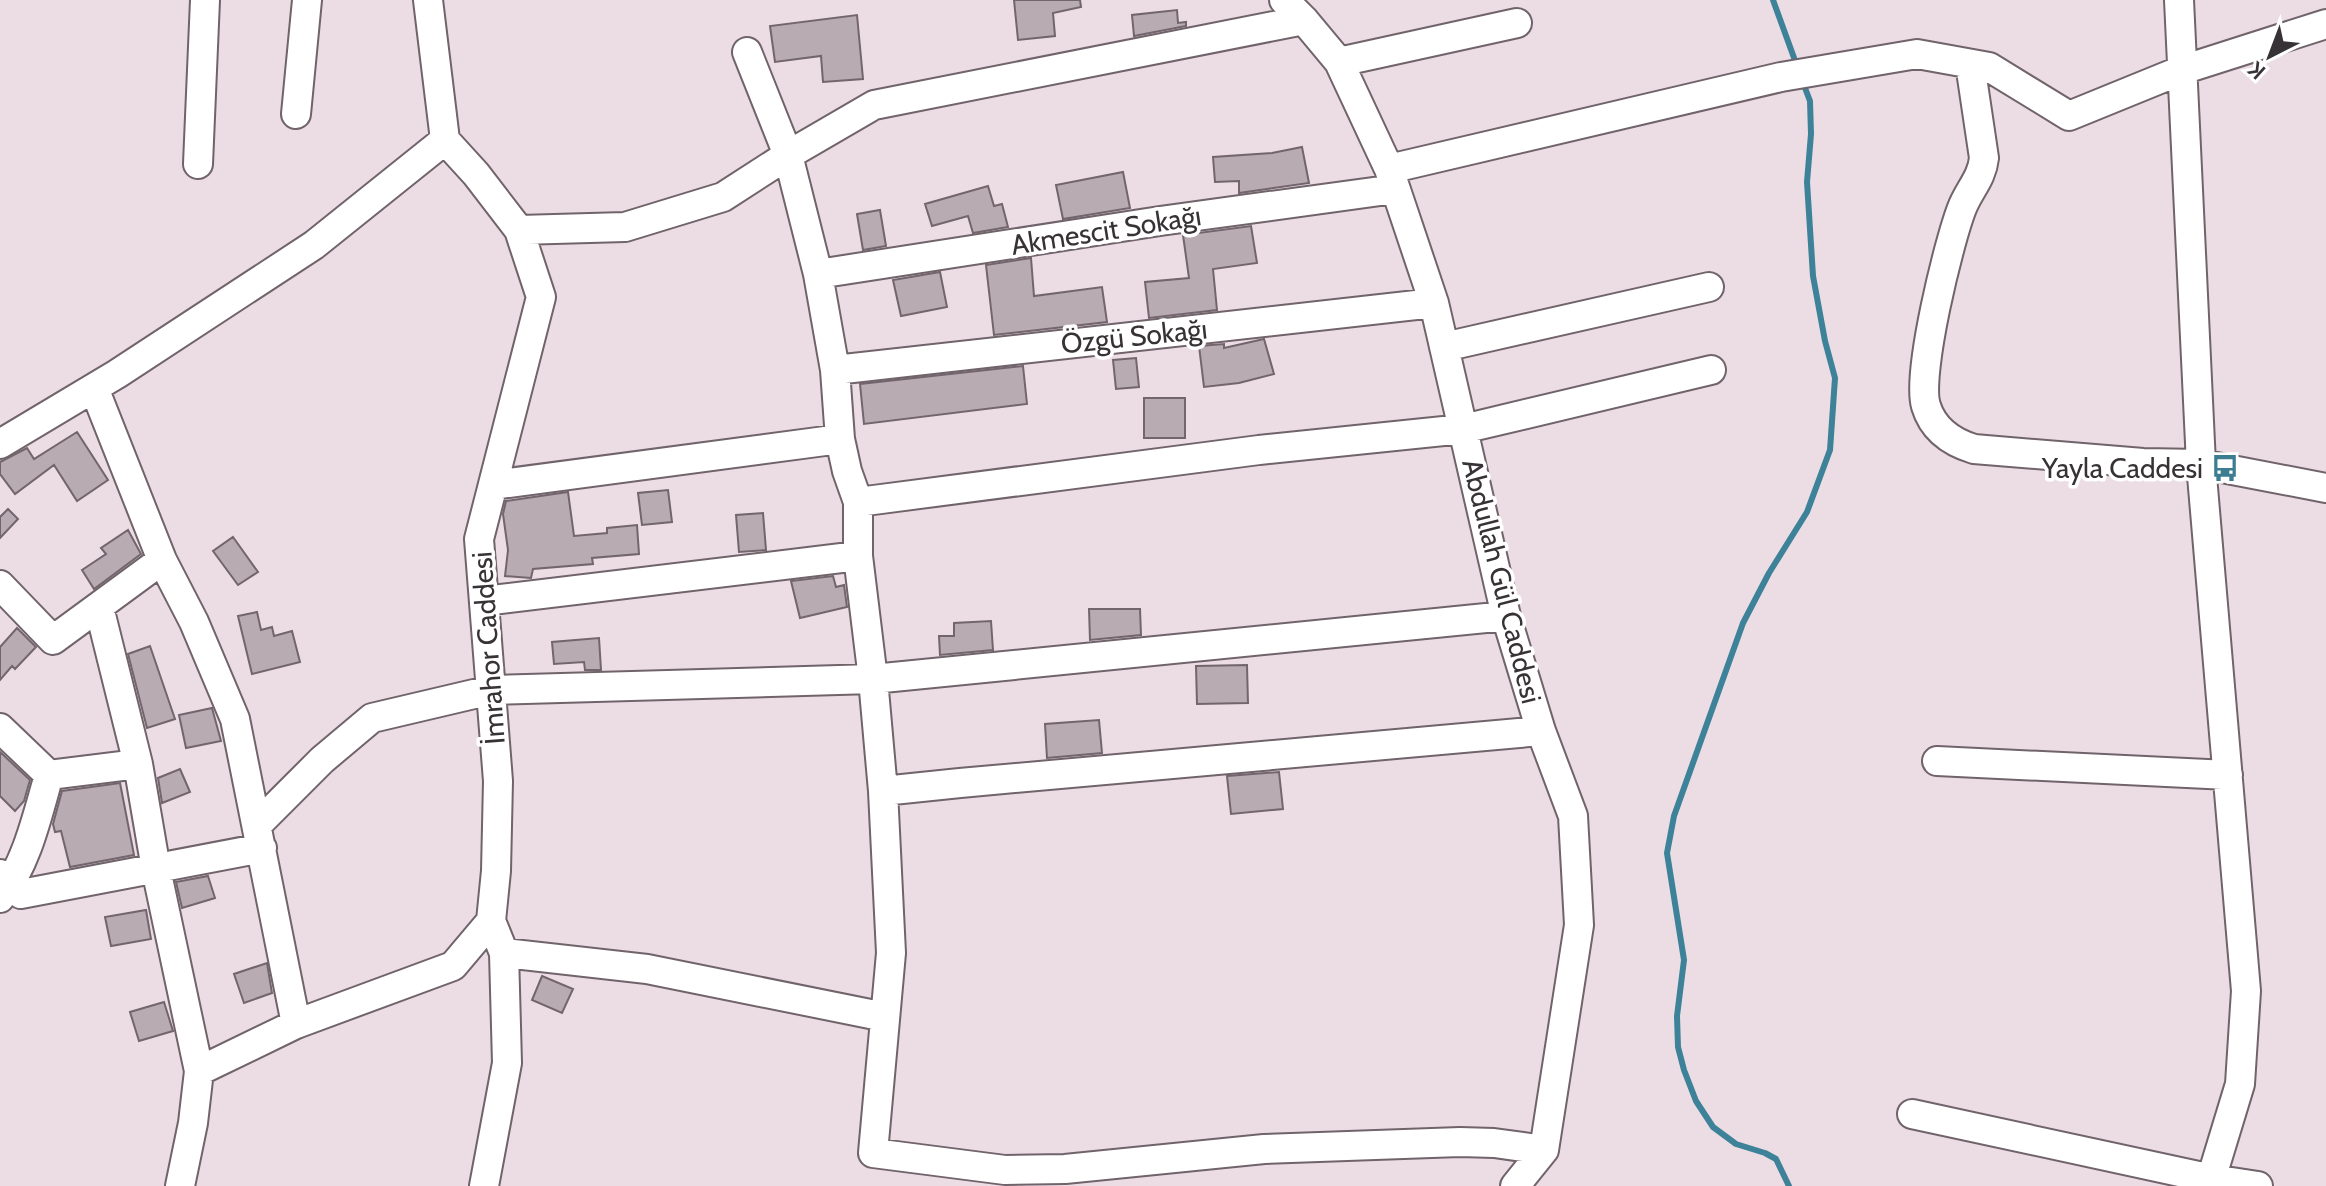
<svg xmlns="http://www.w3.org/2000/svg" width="2326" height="1186" viewBox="0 0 2326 1186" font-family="Cabin,sans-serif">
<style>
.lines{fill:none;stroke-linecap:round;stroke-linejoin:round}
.stream{stroke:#3d8298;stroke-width:6}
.building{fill:#b8abb2;stroke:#72656c;stroke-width:2}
.minor-casing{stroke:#70636a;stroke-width:32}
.minor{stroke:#fff;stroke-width:28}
.labels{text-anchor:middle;stroke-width:7;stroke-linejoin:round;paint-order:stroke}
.street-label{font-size:28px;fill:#373235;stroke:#fff}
.poi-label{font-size:28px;fill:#373235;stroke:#fff;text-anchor:end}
</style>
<rect width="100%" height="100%" fill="#ecdde5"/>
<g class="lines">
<!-- stream -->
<path class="stream" d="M 1773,0 L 1797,66
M 1789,1186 L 1776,1159 L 1765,1153 L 1736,1144 L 1713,1127 L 1696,1101 L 1684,1070 L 1678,1047 L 1677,1016 L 1684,960 L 1667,853 L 1674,816 L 1743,623 L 1769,573 L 1807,512 L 1830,450 L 1835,378 L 1825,341 L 1813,276 L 1807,182 L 1811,134 L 1810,101 L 1802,80"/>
</g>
<!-- building -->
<path class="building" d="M 1014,0 L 1080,0 L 1081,7 L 1053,13 L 1055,36 L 1018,40 Z
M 1177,10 L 1178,23 L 1186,22 L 1186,26 L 1134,36 L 1132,15 Z
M 857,15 L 863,79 L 823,82 L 821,56 L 775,62 L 770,26 Z
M 1302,147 L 1309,183 L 1239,193 L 1239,181 L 1215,182 L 1213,157 L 1272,153 Z
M 1123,172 L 1130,208 L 1063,219 L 1056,185 Z
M 988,186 L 994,206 L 1002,204 L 1008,227 L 973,233 L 968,216 L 932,226 L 925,204 Z
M 880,210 L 886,246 L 863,250 L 857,214 Z
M 1251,226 L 1257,263 L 1213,269 L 1217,310 L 1149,318 L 1145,282 L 1189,278 L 1183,235 Z
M 1031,258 L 1034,296 L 1102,287 L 1107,322 L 994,335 L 986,265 Z
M 940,272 L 947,307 L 901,316 L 893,280 Z
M 1264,339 L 1274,374 L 1239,383 L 1204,387 L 1199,346 L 1224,344 L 1224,348 Z
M 1136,358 L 1139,387 L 1116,389 L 1113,360 Z
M 1023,366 L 1027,404 L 864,424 L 860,384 Z
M 1144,398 L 1185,398 L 1185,438 L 1144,438 Z
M 77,432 L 108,480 L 77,501 L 54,465 L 15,494 L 0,474 L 0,462 L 27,448 L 34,459 Z
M 668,490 L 672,522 L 642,525 L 638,493 Z
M 568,492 L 574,536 L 607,533 L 607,528 L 637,525 L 639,554 L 592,558 L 593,564 L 533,569 L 531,578 L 505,576 L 508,550 L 503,514 L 506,501 Z
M 8,509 L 18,519 L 0,538 L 0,517 Z
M 763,513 L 766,550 L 739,552 L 736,515 Z
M 128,530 L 141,554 L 94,589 L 82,570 L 106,554 L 101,548 Z
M 233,537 L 258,572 L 238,585 L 213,551 Z
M 833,576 L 836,587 L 844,585 L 847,607 L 800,618 L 791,581 Z
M 1089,609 L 1140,609 L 1141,635 L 1090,640 Z
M 257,612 L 261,630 L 272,627 L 274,636 L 292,631 L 300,662 L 252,674 L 238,616 Z
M 991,621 L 993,650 L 940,655 L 939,636 L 954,636 L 954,623 Z
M 17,628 L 36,647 L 15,669 L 12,666 L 0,680 L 0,647 Z
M 599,638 L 601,670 L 585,670 L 584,662 L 554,664 L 552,642 Z
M 150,646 L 175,719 L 147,728 L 128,654 Z
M 1247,665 L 1248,703 L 1197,704 L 1196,666 Z
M 212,708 L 221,741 L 186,748 L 179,715 Z
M 1099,720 L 1102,753 L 1047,758 L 1045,724 Z
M 0,752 L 30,780 L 24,801 L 15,811 L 0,796 Z
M 180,769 L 190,792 L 162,803 L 158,778 Z
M 1279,772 L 1283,809 L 1231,814 L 1227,776 Z
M 120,783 L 134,855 L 70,867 L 61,831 L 55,832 L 53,824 L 62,791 Z
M 208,876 L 215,898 L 182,908 L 176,882 Z
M 146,910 L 151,939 L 111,946 L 105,917 Z
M 267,963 L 272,993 L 244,1003 L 234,974 Z
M 542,976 L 573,989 L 562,1013 L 532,1000 Z
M 164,1002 L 173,1031 L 139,1041 L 130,1012 Z"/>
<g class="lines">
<!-- minor casing -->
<g class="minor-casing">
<path id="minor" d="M 428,0 L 445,140 L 476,174 L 519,230 L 541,297 L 479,539 L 498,781 L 496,871 L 491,921 L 504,953 L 507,1063 L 484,1186
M 1284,0 L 1304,20 L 1339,62 L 1389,169 L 1434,303 L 1506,616 L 1541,731 L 1573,816 L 1579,925 L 1544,1150 L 1515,1186
M 2179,0 L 2201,464 L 2246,991 L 2240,1084 L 2209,1186
M 747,52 L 788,155 L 818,274 L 835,370 L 840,439 L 847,471 L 858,502 L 858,556 L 873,679 L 883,791 L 891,953 L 873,1153 L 1005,1170 L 1065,1169 L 1264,1149 L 1460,1142 L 1494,1143 L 1544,1150
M 1339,62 L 1517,23
M 1970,64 L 1984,158 C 1982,178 1969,190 1962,208 C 1949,241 1916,375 1926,406 C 1933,429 1951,442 1974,449 L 2143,463 L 2201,464 L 2326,488
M 296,114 L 307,0
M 198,164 L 205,0
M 1389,169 L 1781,77 L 1917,54 L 1989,67 L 2069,116 L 2182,70 L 2326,24
M 519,230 L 625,227 L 723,197 L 788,155 L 874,105 L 1304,20
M 818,274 L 1160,221 L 1395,189
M 1444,347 L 1709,287
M 835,370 L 1434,303
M 94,388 L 162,560 L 194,622 L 235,719 L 296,1024
M 0,444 L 117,374 L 314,245 L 445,140
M 493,485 L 840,439
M 858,502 L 1259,450 L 1463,429 L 1711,370
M 0,585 L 53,640 L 162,560
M 484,601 L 858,556
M 99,607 L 138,764 L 156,869 L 199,1071 L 193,1123 L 180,1186
M 0,728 L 49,775 L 138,764
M 1937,761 L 2228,775
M 883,791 L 960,783 L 1541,731
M 257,825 L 322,760 L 372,718 L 491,690 L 873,679 L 1506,616
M 0,874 L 21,894 L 262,848
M 0,898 C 27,863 37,817 49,775
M 504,953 L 647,969 L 885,1017
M 199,1071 L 296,1024 L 453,966 L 491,921
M 1912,1114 L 2212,1179 L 2258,1186"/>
</g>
<!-- minor -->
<use href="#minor" class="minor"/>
</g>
<!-- icons -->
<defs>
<g id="bus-bare" transform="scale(2.16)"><path d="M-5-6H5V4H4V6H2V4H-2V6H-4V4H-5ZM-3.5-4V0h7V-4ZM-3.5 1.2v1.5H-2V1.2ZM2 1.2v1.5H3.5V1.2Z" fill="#3d7d91" stroke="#fff" stroke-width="2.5" paint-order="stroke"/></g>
</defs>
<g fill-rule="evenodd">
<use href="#bus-bare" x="2225" y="468"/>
</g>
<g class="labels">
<!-- street labels -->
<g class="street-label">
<text transform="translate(1106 230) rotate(-9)" y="10">Akmescit Sokağı</text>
<text transform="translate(1134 336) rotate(-6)" y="10">Özgü Sokağı</text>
<text transform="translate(1502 581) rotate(76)" y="10">Abdullah Gül Caddesi</text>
<text transform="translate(488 648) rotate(-94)" y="10">İmrahor Caddesi</text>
</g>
<!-- poi labels -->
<g class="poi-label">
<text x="2203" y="478">Yayla Caddesi</text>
</g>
</g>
<!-- north arrow -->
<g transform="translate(2270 56) rotate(222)" stroke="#ffffff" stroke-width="6" paint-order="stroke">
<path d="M0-6L14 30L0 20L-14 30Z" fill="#373235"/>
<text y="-12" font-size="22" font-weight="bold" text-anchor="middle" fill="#373235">K</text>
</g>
</svg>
